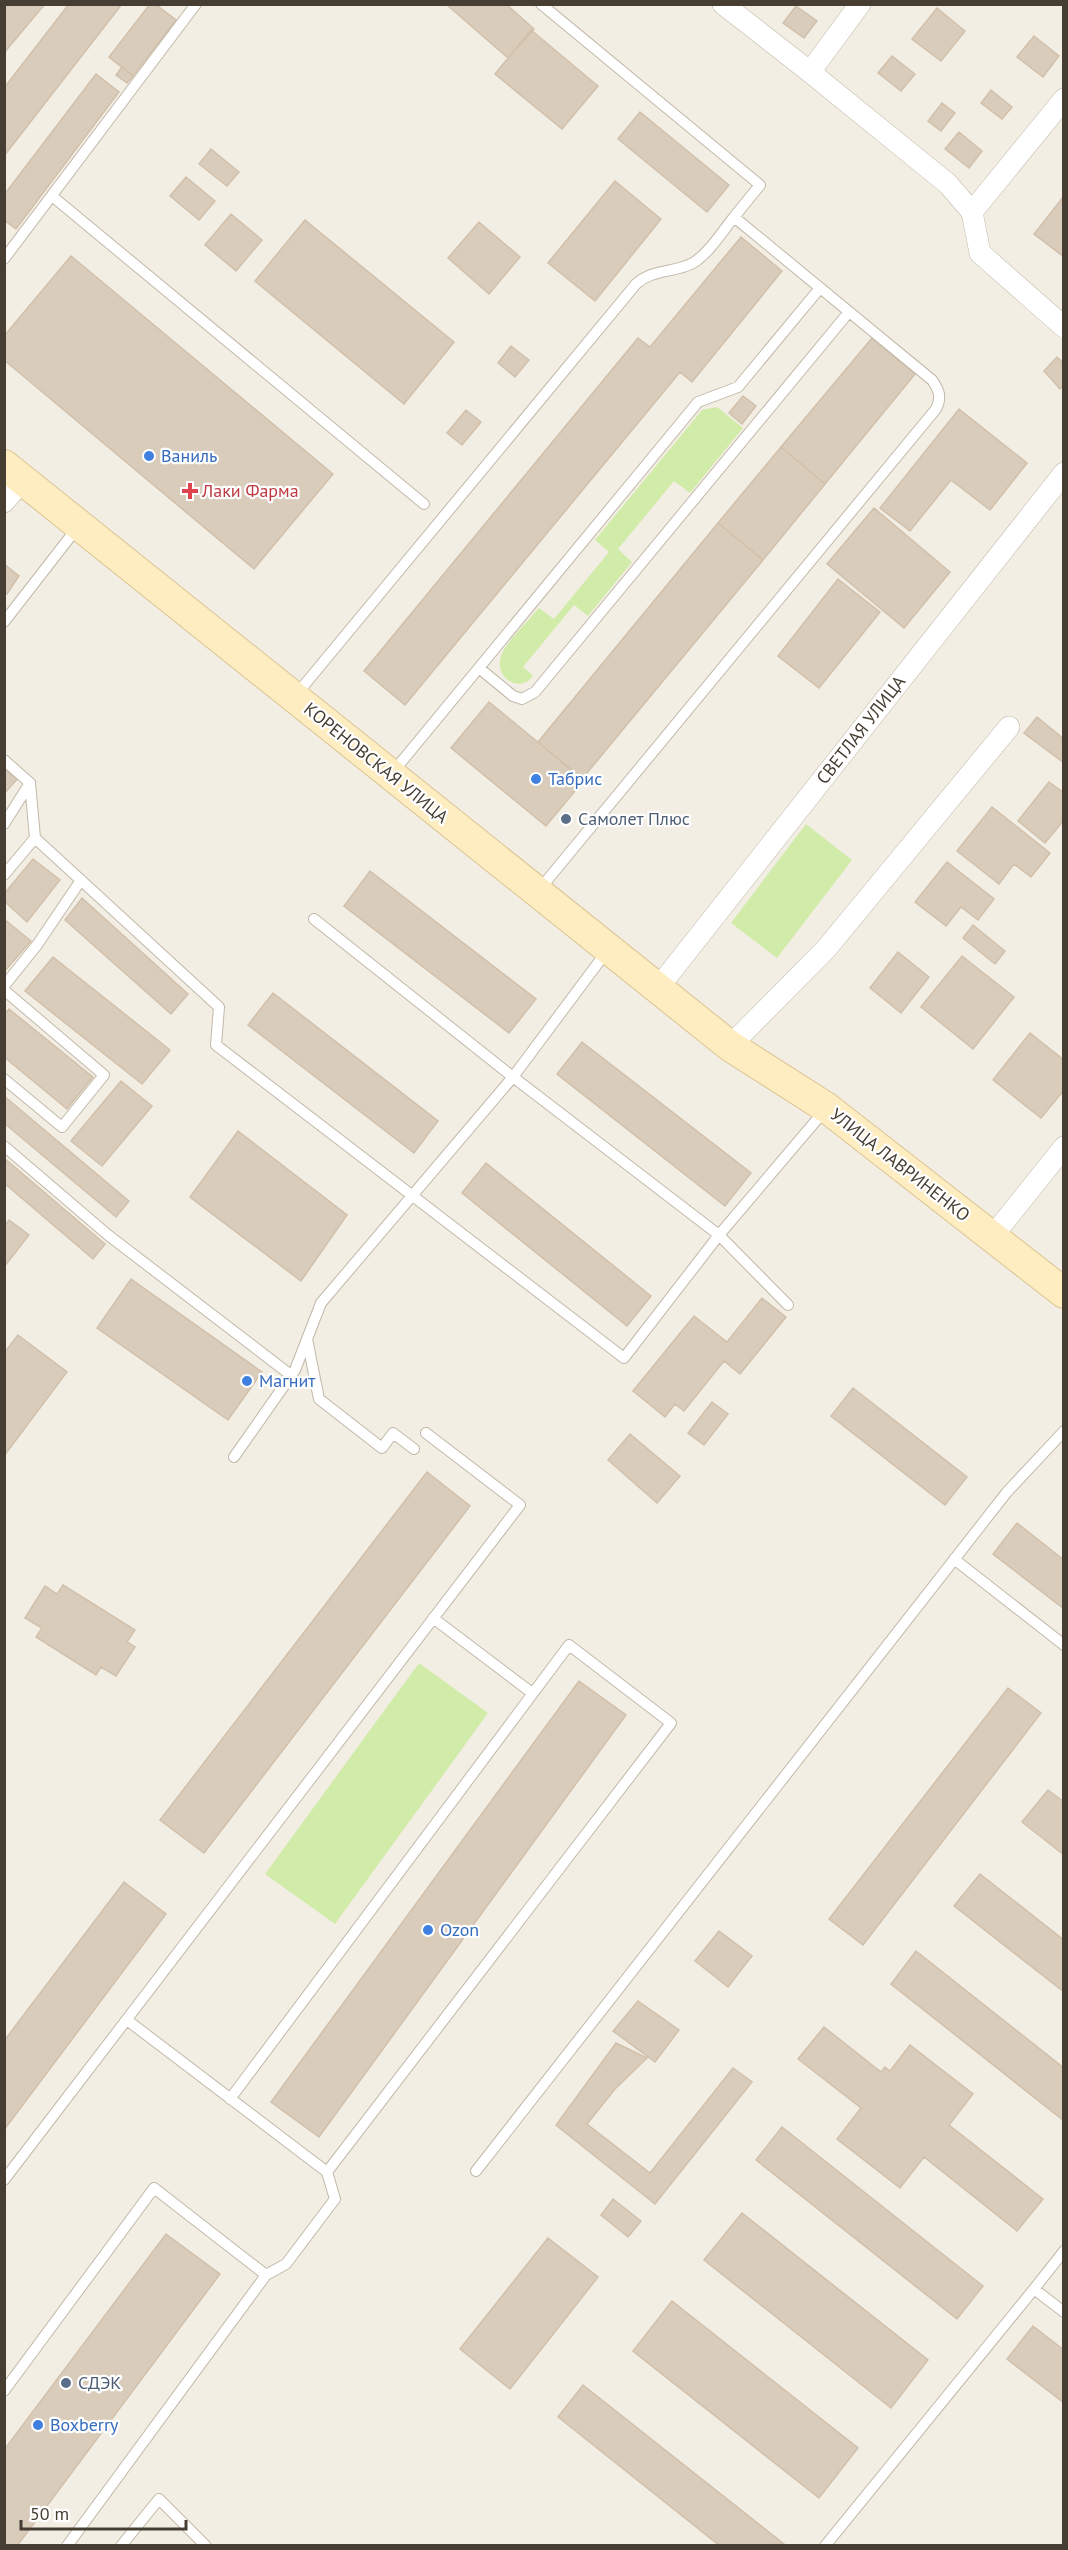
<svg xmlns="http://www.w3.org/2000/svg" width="1068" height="2550" viewBox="0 0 1068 2550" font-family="'PT Sans',sans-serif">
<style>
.green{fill:#d1eba9}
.building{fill:#d9ccbb;stroke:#d1c0ab;stroke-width:1.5}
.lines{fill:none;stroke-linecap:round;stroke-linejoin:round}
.lane-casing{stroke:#c2b8a9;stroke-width:12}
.street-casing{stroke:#c2b8a9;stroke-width:22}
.secondary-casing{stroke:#dbc391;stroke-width:32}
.lane{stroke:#fff;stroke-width:10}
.street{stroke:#fff;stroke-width:21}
.secondary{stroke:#ffedc2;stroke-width:30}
.shop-dot{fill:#3f7fe0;stroke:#fff;stroke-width:2}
.health-dot{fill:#e0444e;stroke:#fff;stroke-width:2}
.service-dot{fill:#5c6f8a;stroke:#fff;stroke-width:2}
.labels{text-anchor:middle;stroke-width:4.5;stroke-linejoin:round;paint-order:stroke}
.shop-label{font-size:18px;fill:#366cbe;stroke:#fff;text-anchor:start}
.health-label{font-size:18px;fill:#be3a42;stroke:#fff;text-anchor:start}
.street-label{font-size:18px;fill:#463e33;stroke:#fff}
.service-label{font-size:18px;fill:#4e5e75;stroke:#fff;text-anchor:start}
</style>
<rect width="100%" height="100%" fill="#f3eee4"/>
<!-- green -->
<path class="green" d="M 717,407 L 743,428 L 690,493 L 674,481 L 618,549 L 632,562 L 588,616 L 574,605 L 523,667 L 533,676 C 518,695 494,676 501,656 C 506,642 529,620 539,608 L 554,619 L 609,552 L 595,540 L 702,410 Z
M 806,824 L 852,860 L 777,958 L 731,923 Z
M 419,1663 L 488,1713 L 335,1924 L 265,1874 Z"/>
<!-- building -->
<path class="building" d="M 4,4 L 45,4 L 4,53 Z
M 69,4 L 122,4 L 4,156 L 4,88 Z
M 150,4 L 155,4 L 176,20 L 133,76 L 109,57 Z
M 446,4 L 506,4 L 534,29 L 508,58 Z
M 796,6 L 817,21 L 804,38 L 783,23 Z
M 937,8 L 965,31 L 941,61 L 912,39 Z
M 531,30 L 598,86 L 562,129 L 495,74 Z
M 1034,36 L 1059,56 L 1043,77 L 1017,57 Z
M 892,56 L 915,74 L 901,91 L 878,73 Z
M 122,67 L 133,76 L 127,83 L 116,75 Z
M 96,74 L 119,92 L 16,229 L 4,220 L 4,195 Z
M 991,90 L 1012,107 L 1002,119 L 981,103 Z
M 942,103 L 955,113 L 941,131 L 928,121 Z
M 640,112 L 729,185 L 707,212 L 618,139 Z
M 959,132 L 982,151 L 969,168 L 945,149 Z
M 211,149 L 239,172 L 227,186 L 199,164 Z
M 186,177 L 215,201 L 199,220 L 170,196 Z
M 615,181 L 661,219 L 595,301 L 548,263 Z
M 1064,196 L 1064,257 L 1034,234 Z
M 231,214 L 262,240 L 236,271 L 205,245 Z
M 305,220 L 454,342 L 404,404 L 255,281 Z
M 479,222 L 520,257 L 489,294 L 448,258 Z
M 741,237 L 782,271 L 692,382 L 680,372 L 405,705 L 364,671 L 638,338 L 650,347 Z
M 71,256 L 333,474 L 254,569 L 4,360 L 4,336 Z
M 872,338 L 915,374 L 825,484 L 781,447 Z
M 511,346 L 529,360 L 515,377 L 498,363 Z
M 1057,357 L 1064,363 L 1064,385 L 1060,389 L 1044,371 Z
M 743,396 L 756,406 L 742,424 L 729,413 Z
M 959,409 L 1027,463 L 990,510 L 951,480 L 910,531 L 880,508 Z
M 466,410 L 481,422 L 462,445 L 447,433 Z
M 781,447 L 825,484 L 763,560 L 718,523 Z
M 874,508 L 950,572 L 904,628 L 827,564 Z
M 718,523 L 763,560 L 582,779 L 538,742 Z
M 4,564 L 19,576 L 7,594 L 4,592 Z
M 838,579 L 880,612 L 819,688 L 778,656 Z
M 489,702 L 584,780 L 546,826 L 451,748 Z
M 1037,717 L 1064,739 L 1064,763 L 1024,733 Z
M 4,769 L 17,779 L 4,794 Z
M 1049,782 L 1064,793 L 1064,820 L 1045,843 L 1018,821 Z
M 992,807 L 1050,853 L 1031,877 L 1014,864 L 999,884 L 957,851 Z
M 33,859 L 60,880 L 27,922 L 4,901 L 4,894 Z
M 947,862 L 994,899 L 978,920 L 961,907 L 946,926 L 915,902 Z
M 370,871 L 536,999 L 509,1033 L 344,906 Z
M 82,898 L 188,994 L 171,1014 L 65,920 Z
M 4,919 L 31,941 L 4,972 Z
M 973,925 L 1005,951 L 995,964 L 963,938 Z
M 898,952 L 929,977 L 901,1013 L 870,988 Z
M 962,956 L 1014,997 L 973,1049 L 921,1007 Z
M 53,957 L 170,1050 L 142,1084 L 25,991 Z
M 273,993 L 438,1121 L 414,1153 L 248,1025 Z
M 9,1009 L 93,1077 L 67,1109 L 4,1057 L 4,1015 Z
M 1030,1033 L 1064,1060 L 1064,1090 L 1041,1118 L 993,1080 Z
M 582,1042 L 751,1173 L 725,1206 L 557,1074 Z
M 121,1081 L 152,1106 L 102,1166 L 71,1141 Z
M 4,1096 L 129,1201 L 116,1217 L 4,1123 Z
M 238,1131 L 347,1215 L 301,1281 L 190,1197 Z
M 4,1158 L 105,1244 L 93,1259 L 4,1183 Z
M 486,1163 L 651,1296 L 627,1326 L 462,1193 Z
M 9,1220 L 29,1235 L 4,1267 L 4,1226 Z
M 131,1279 L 262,1372 L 228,1420 L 97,1328 Z
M 762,1298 L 786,1317 L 740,1374 L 724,1361 L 684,1411 L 675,1404 L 665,1417 L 633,1391 L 694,1316 L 727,1342 Z
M 18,1335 L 67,1372 L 4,1456 L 4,1353 Z
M 853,1388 L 967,1477 L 945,1505 L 831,1416 Z
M 712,1402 L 728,1414 L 704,1445 L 688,1433 Z
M 630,1434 L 680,1476 L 657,1503 L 608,1460 Z
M 427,1472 L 470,1506 L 204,1853 L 160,1820 Z
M 1017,1523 L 1064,1560 L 1064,1609 L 993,1554 Z
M 63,1585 L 135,1630 L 127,1642 L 135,1647 L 116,1676 L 101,1667 L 96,1675 L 36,1637 L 42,1628 L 25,1618 L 45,1586 L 57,1594 Z
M 579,1681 L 626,1715 L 319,2137 L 271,2102 Z
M 1008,1688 L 1041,1713 L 863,1945 L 829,1919 Z
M 1048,1790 L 1064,1802 L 1064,1855 L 1022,1822 Z
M 980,1874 L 1064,1940 L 1064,1992 L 954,1906 Z
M 124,1882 L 166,1914 L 4,2130 L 4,2041 Z
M 719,1931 L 752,1956 L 728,1987 L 695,1961 Z
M 916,1951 L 1064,2068 L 1064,2121 L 891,1984 Z
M 638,2001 L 679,2030 L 655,2062 L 613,2031 Z
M 824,2027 L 881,2072 L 885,2067 L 890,2071 L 910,2045 L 973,2094 L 949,2125 L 1043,2199 L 1017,2231 L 924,2157 L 900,2188 L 837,2139 L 861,2108 L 798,2059 Z
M 616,2043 L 647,2058 L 615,2089 L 587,2124 L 650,2173 L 733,2068 L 752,2082 L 655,2204 L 556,2125 Z
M 782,2127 L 983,2286 L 957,2319 L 756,2160 Z
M 613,2199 L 641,2221 L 628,2237 L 601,2215 Z
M 742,2213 L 928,2360 L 891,2408 L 704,2260 Z
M 166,2234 L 220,2274 L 17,2546 L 4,2546 L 4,2450 Z
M 548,2238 L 598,2277 L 510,2389 L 460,2349 Z
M 672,2301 L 858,2448 L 819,2498 L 633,2351 Z
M 1033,2326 L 1064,2350 L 1064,2403 L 1007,2359 Z
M 583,2385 L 784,2544 L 720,2546 L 558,2417 Z"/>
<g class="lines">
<!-- lane casing -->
<g class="lane-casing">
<path id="lane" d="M 541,4 L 760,185 L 734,217
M 52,196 L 424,504
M 4,259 L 196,4
M 4,622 L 77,528
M 479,668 L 513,696 L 522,699 L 535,692 L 849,312
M 296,695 L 636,284 C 652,269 674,273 693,263 C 709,253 722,232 734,217 L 932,380 C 939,390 942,397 936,409 L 539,890
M 4,760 L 30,783 L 4,824
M 393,772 L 698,402 L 738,387 L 820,288
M 30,783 L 35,838 L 219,1007 L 216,1045 L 624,1358 L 719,1235 L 825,1110
M 4,875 L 35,838
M 314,919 L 513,1077 L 719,1235 L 788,1305
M 4,986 L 37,945 L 81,880
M 4,990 L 104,1075 L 62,1127 L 4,1079
M 4,1146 L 108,1235 L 292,1376
M 307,1339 L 319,1399 L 382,1448 L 393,1433 L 414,1449
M 234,1457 L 295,1370 L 321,1303 L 513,1077 L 607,951
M 954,1559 L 1064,1645
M 433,1618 L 532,1693
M 127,2020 L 327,2172
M 230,2099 L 569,1645 L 671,1723 L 327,2172 L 335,2199 L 286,2264 L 266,2275
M 476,2171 L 1007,1492 L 1064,1431
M 4,2180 L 520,1505 L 426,1433
M 1034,2289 L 1064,2251
M 4,2391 L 154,2188 L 266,2275 L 67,2546
M 121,2546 L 159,2499 L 206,2546
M 825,2546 L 1034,2289 L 1064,2312"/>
</g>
<!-- street casing -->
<g class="street-casing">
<path id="street" d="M 723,4 L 810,72 L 948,184 L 972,212 L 980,253 L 1064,327
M 810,72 L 860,4
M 972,212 L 1064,99
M 4,502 L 23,480
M 658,988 L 1064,473
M 730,1046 L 826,949 L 1009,727
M 992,1237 L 1064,1147"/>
</g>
<!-- secondary casing -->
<g class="secondary-casing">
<path id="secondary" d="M 4,465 L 730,1046 L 827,1108 L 1064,1293"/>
</g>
<!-- lane -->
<use href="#lane" class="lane"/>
<!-- street -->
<use href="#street" class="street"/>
<!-- secondary -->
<use href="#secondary" class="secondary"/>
</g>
<!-- markers -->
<g class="shop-dot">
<circle cx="149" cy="456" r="6"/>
<circle cx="536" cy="779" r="6"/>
<circle cx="247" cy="1381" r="6"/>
<circle cx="428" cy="1930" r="6"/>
<circle cx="38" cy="2425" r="6"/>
</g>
<path class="health-dot" d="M187 482h6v6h6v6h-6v6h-6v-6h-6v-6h6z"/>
<g class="service-dot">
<circle cx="566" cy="819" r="6"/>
<circle cx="66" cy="2383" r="6"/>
</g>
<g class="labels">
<!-- shop labels -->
<g class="shop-label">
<text x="161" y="462">Ваниль</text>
<text x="548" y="785">Табрис</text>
<text x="259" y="1387">Магнит</text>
<text x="440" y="1936">Ozon</text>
<text x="50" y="2431">Boxberry</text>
</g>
<!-- health labels -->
<g class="health-label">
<text x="202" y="497">Лаки Фарма</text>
</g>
<!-- street labels -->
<g class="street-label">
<text transform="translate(861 730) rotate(-52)" y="6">СВЕТЛАЯ УЛИЦА</text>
<text transform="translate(376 763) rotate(39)" y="6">КОРЕНОВСКАЯ УЛИЦА</text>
<text transform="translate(900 1165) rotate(38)" y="6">УЛИЦА ЛАВРИНЕНКО</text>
</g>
<!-- service labels -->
<g class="service-label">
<text x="578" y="825">Самолет Плюс</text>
<text x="78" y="2389">СДЭК</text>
</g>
</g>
<!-- border -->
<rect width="1068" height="2550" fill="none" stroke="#463e33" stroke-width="12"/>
<!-- scale -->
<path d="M21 2520v9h165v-9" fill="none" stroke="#463e33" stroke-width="3"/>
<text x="30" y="2520" font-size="18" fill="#463e33" stroke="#ffffff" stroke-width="4.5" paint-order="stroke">50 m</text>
</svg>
